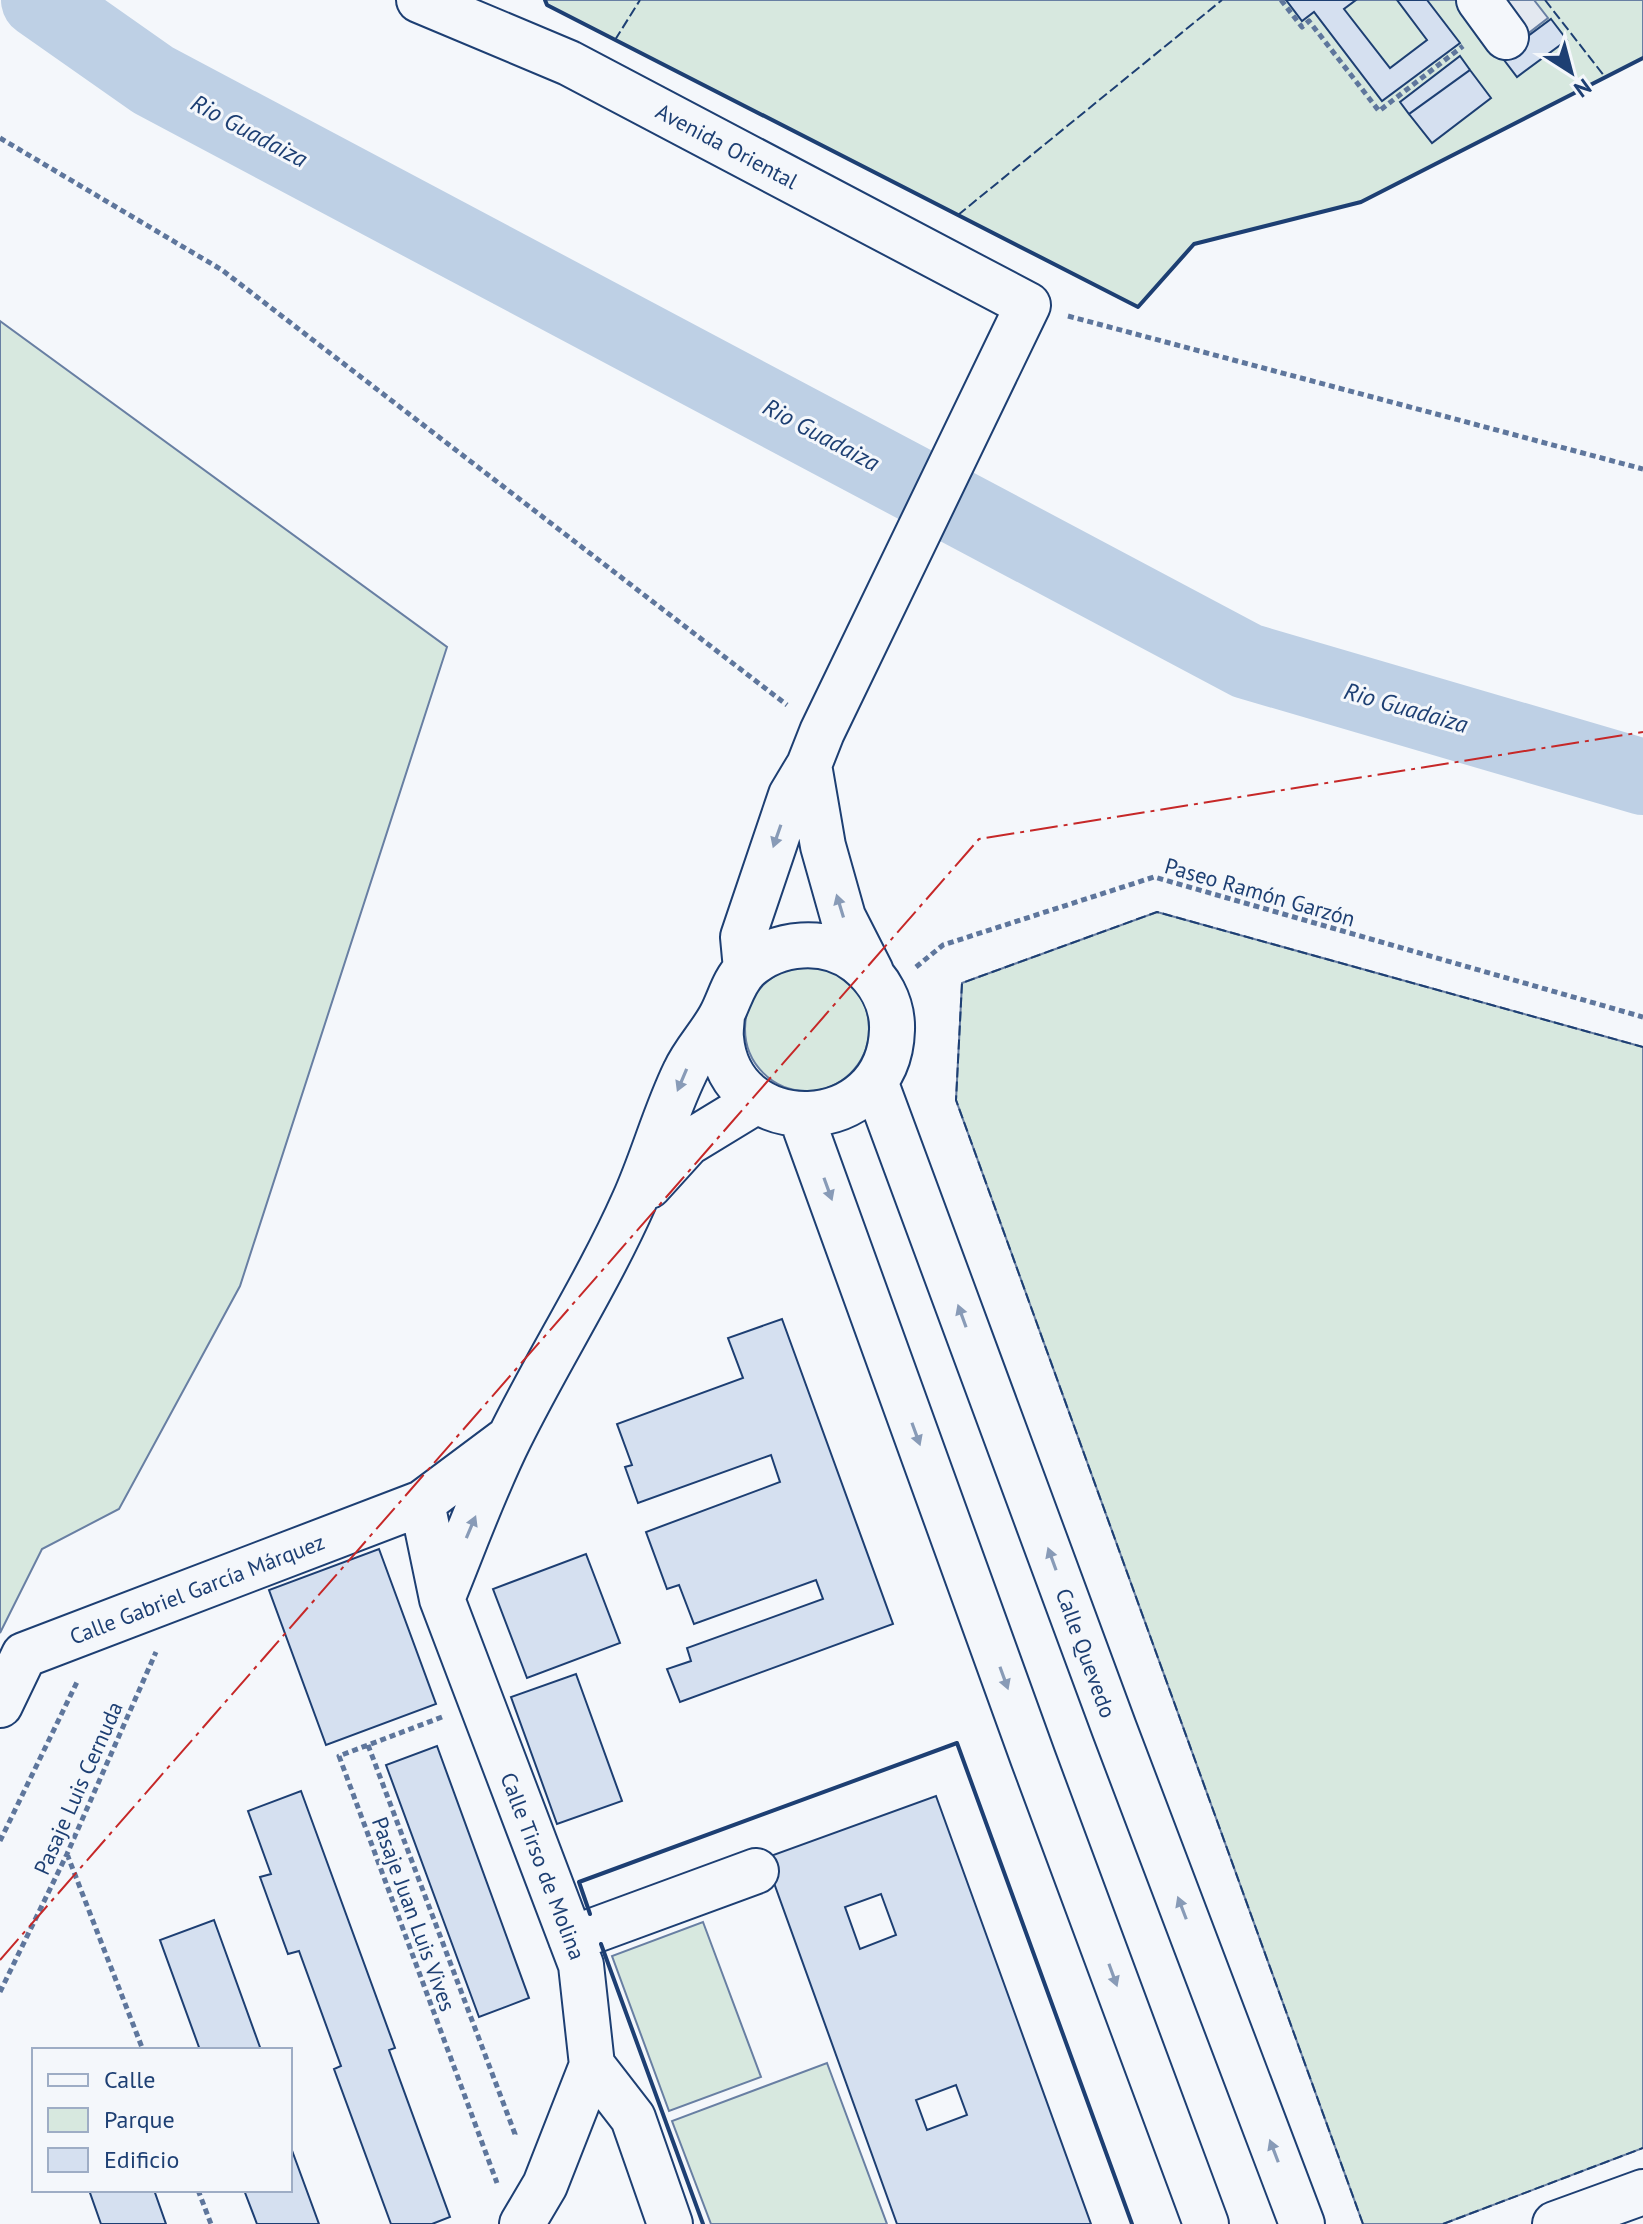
<svg xmlns="http://www.w3.org/2000/svg" width="1643" height="2224" viewBox="0 0 1643 2224" font-family="'PT Sans',sans-serif">
<style>
.green{fill:#d7e8df;stroke:#687fa3;stroke-width:2}
.parking{fill:#e3e8f0;stroke:#687fa3;stroke-width:2}
.lines{fill:none;stroke-linecap:round;stroke-linejoin:round}
.river{stroke:#bed0e5;stroke-width:76}
.building{fill:#d5e0f0;stroke:#1d3f73;stroke-width:2;fill-rule:evenodd}
.minor-casing{stroke:#1d3f73;stroke-width:48}
.path{stroke:#5e769c;stroke-width:5;stroke-dasharray:6 4;stroke-linecap:butt}
.minor{stroke:#f4f7fb;stroke-width:44}
.fence{stroke:#1d3f73;stroke-width:2;stroke-dasharray:10 4;stroke-linecap:butt}
.wall{stroke:#1d3f73;stroke-width:4}
.power{stroke:#c62828;stroke-width:2;stroke-dasharray:28 6 4 6;stroke-linecap:butt}
.oneway{fill:#889bb7}
.labels{text-anchor:middle;stroke-width:6;stroke-linejoin:round;paint-order:stroke}
.street-label{font-size:22px;fill:#1d3f73;stroke:#f4f7fb}
.water-label{font-size:24px;font-style:italic;fill:#1d3f73;stroke:#f4f7fb}
</style>
<rect width="100%" height="100%" fill="#f4f7fb"/>
<!-- green -->
<path class="green" d="M 545,0 L 1643,0 L 1643,58 L 1361,202 L 1194,244 L 1138,307 L 547,5 Z
M 0,321 L 447,647 L 240,1286 L 119,1509 L 42,1549 L 0,1633 Z
M 1157,912 L 1643,1047 L 1643,2148 L 1443,2224 L 1363,2224 L 956,1100 L 962,983 Z
M745 1029a62 62 0 1 1 124 0a62 62 0 1 1-124 0Z
M 703,1922 L 761,2077 L 669,2111 L 612,1956 Z
M 827,2063 L 887,2224 L 711,2224 L 672,2121 Z"/>
<!-- parking -->
<path class="parking" d="M 1500,0 L 1534,0 L 1548,18 L 1526,35 Z"/>
<g class="lines">
<!-- river -->
<path class="river" d="M 39,0 L 153,80 L 1247,661 L 1643,777"/>
</g>
<!-- building -->
<path class="building" d="M 1286,0 L 1356,0 L 1344,9 L 1390,68 L 1427,40 L 1397,0 L 1427,0 L 1460,43 L 1382,101 L 1314,12 L 1302,21 Z
M 1551,19 L 1567,40 L 1517,77 L 1501,56 Z
M 1460,56 L 1470,70 L 1409,114 L 1400,102 Z
M 1470,70 L 1491,98 L 1432,143 L 1409,114 Z
M 782,1319 L 893,1624 L 680,1702 L 667,1669 L 691,1661 L 687,1648 L 823,1599 L 816,1580 L 694,1624 L 679,1585 L 667,1589 L 646,1532 L 780,1482 L 771,1455 L 638,1503 L 625,1467 L 632,1465 L 617,1424 L 743,1378 L 728,1338 Z
M 379,1549 L 436,1704 L 326,1745 L 269,1590 Z
M 586,1554 L 620,1643 L 527,1678 L 493,1589 Z
M 576,1674 L 622,1801 L 557,1824 L 511,1697 Z
M 437,1746 L 529,1998 L 479,2017 L 386,1765 Z
M 301,1791 L 395,2048 L 389,2050 L 450,2217 L 432,2224 L 391,2224 L 334,2069 L 341,2066 L 299,1951 L 288,1954 L 260,1877 L 271,1874 L 248,1811 Z
M 936,1796 L 1091,2224 L 897,2224 L 765,1858 ZM 881,1894 L 896,1935 L 860,1949 L 845,1907 ZM 956,2085 L 967,2115 L 927,2130 L 916,2100 Z
M 214,1920 L 261,2050 L 200,2050 L 160,1940 Z
M 290,2145 L 319,2224 L 257,2224 L 244,2190 L 290,2190 Z
M 89,2190 L 154,2190 L 166,2224 L 101,2224 Z"/>
<g class="lines">
<!-- minor casing -->
<g class="minor-casing">
<path id="minor" d="M 419,0 L 569,63 L 1028,305 L 822,732 L 809,765 L 791,795 L 743,937 L 746,969
M 1479,0 L 1506,37
M 809,765 L 823,846 L 843,917 L 871,972
M 875,1081 L 1114,1728 L 1302,2224
M 801,1116 L 1033,1758 L 1206,2224
M 649,1186 L 688,1143 L 757,1101
M 422,1503 L 442,1599 L 581,1965 L 592,2065 L 545,2185 L 522,2224
M 442,1599 C 464,1545 484,1489 510,1437 C 549,1358 598,1282 634,1201 C 653,1159 665,1113 685,1072 C 694,1052 711,1035 721,1016 C 730,999 733,982 747,968 C 777,941 826,937 858,962 C 879,979 893,1003 892,1030 C 889,1138 730,1143 721,1038 C 720,1030 722,1022 722,1014
M 0,1705 L 24,1655 L 422,1503 L 509,1438
M 571,1939 L 756,1871
M 592,2065 L 633,2118 L 670,2224
M 1555,2224 L 1643,2192"/>
</g>
<!-- path -->
<path class="path" d="M 1281,0 L 1302,27 L 1309,21 L 1379,111 L 1463,46
M 0,138 L 222,270 L 787,705
M 1068,316 L 1643,469
M 916,967 L 943,945 L 1154,877 L 1643,1017
M 442,1717 L 339,1756 L 497,2183
M 368,1745 L 515,2134 L 514,2137
M 0,1841 L 78,1680
M 67,1854 L 143,2050
M 0,1992 L 67,1854 L 156,1652
M 198,2190 L 211,2224"/>
<!-- minor -->
<use href="#minor" class="minor"/>
<!-- fence -->
<path class="fence" d="M 1545,0 L 1605,77
M 615,40 L 640,0
M 958,215 L 1222,0
M 1363,2224 L 956,1100 L 962,983 L 1157,912 L 1643,1047
M 1443,2224 L 1643,2148"/>
<!-- wall -->
<path class="wall" d="M 545,0 L 547,5 L 1138,307 L 1194,244 L 1361,202 L 1643,58
M 590,1914 L 579,1882 L 957,1743 L 1132,2224
M 601,1944 L 703,2224"/>
<!-- power -->
<path class="power" d="M 0,1960 L 979,839 L 1643,732"/>
</g>
<!-- one-way arrows -->
<defs><path id="oneway-solid" d="M-6-.8H1V-3.2L6.5 0L1 3.2V.8H-6Z" transform="scale(2)"/></defs>
<g class="oneway">
<use href="#oneway-solid" transform="translate(777 836) rotate(109)"/>
<use href="#oneway-solid" transform="translate(840 906) rotate(-107)"/>
<use href="#oneway-solid" transform="translate(682 1080) rotate(113)"/>
<use href="#oneway-solid" transform="translate(828 1189) rotate(70)"/>
<use href="#oneway-solid" transform="translate(962 1316) rotate(-110)"/>
<use href="#oneway-solid" transform="translate(916 1434) rotate(70)"/>
<use href="#oneway-solid" transform="translate(471 1527) rotate(-67)"/>
<use href="#oneway-solid" transform="translate(1052 1559) rotate(-110)"/>
<use href="#oneway-solid" transform="translate(1004 1678) rotate(70)"/>
<use href="#oneway-solid" transform="translate(1182 1908) rotate(-111)"/>
<use href="#oneway-solid" transform="translate(1113 1975) rotate(70)"/>
<use href="#oneway-solid" transform="translate(1274 2151) rotate(-111)"/>
</g>
<g class="labels">
<!-- street labels -->
<g class="street-label">
<text transform="translate(727 146) rotate(28)" y="8">Avenida Oriental</text>
<text transform="translate(1260 892) rotate(16)" y="8">Paseo Ramón Garzón</text>
<text transform="translate(197 1589) rotate(-21)" y="8">Calle Gabriel García Márquez</text>
<text transform="translate(1086 1653) rotate(70)" y="8">Calle Quevedo</text>
<text transform="translate(78 1788) rotate(-66)" y="8">Pasaje Luis Cernuda</text>
<text transform="translate(543 1866) rotate(69)" y="8">Calle Tirso de Molina</text>
<text transform="translate(414 1914) rotate(70)" y="8">Pasaje Juan Luis Vives</text>
</g>
<!-- water labels -->
<g class="water-label">
<text transform="translate(249 131) rotate(28)" y="8">Rio Guadaiza</text>
<text transform="translate(821 435) rotate(28)" y="8">Rio Guadaiza</text>
<text transform="translate(1406 708) rotate(16)" y="8">Rio Guadaiza</text>
</g>
</g>
<!-- legend -->
<rect x="32" y="2048" width="260" height="144" fill="#f4f7fb" stroke="#9eadc5" stroke-width="2"/>
<rect x="48" y="2074" width="40" height="12" fill="#f4f7fb" stroke="#9eadc5" stroke-width="2"/>
<text x="104" y="2088" font-size="24" fill="#1d3f73">Calle</text>
<rect x="48" y="2108" width="40" height="24" fill="#d7e8df" stroke="#9eadc5" stroke-width="2"/>
<text x="104" y="2128" font-size="24" fill="#1d3f73">Parque</text>
<rect x="48" y="2148" width="40" height="24" fill="#d5e0f0" stroke="#9eadc5" stroke-width="2"/>
<text x="104" y="2168" font-size="24" fill="#1d3f73">Edificio</text>
<!-- north arrow -->
<g transform="translate(1571 72) rotate(144)" stroke="#f4f7fb" stroke-width="6" paint-order="stroke">
<path d="M0-6L14 30L0 20L-14 30Z" fill="#1d3f73"/>
<text y="-12" font-size="22" font-weight="bold" text-anchor="middle" fill="#1d3f73">N</text>
</g>
</svg>
